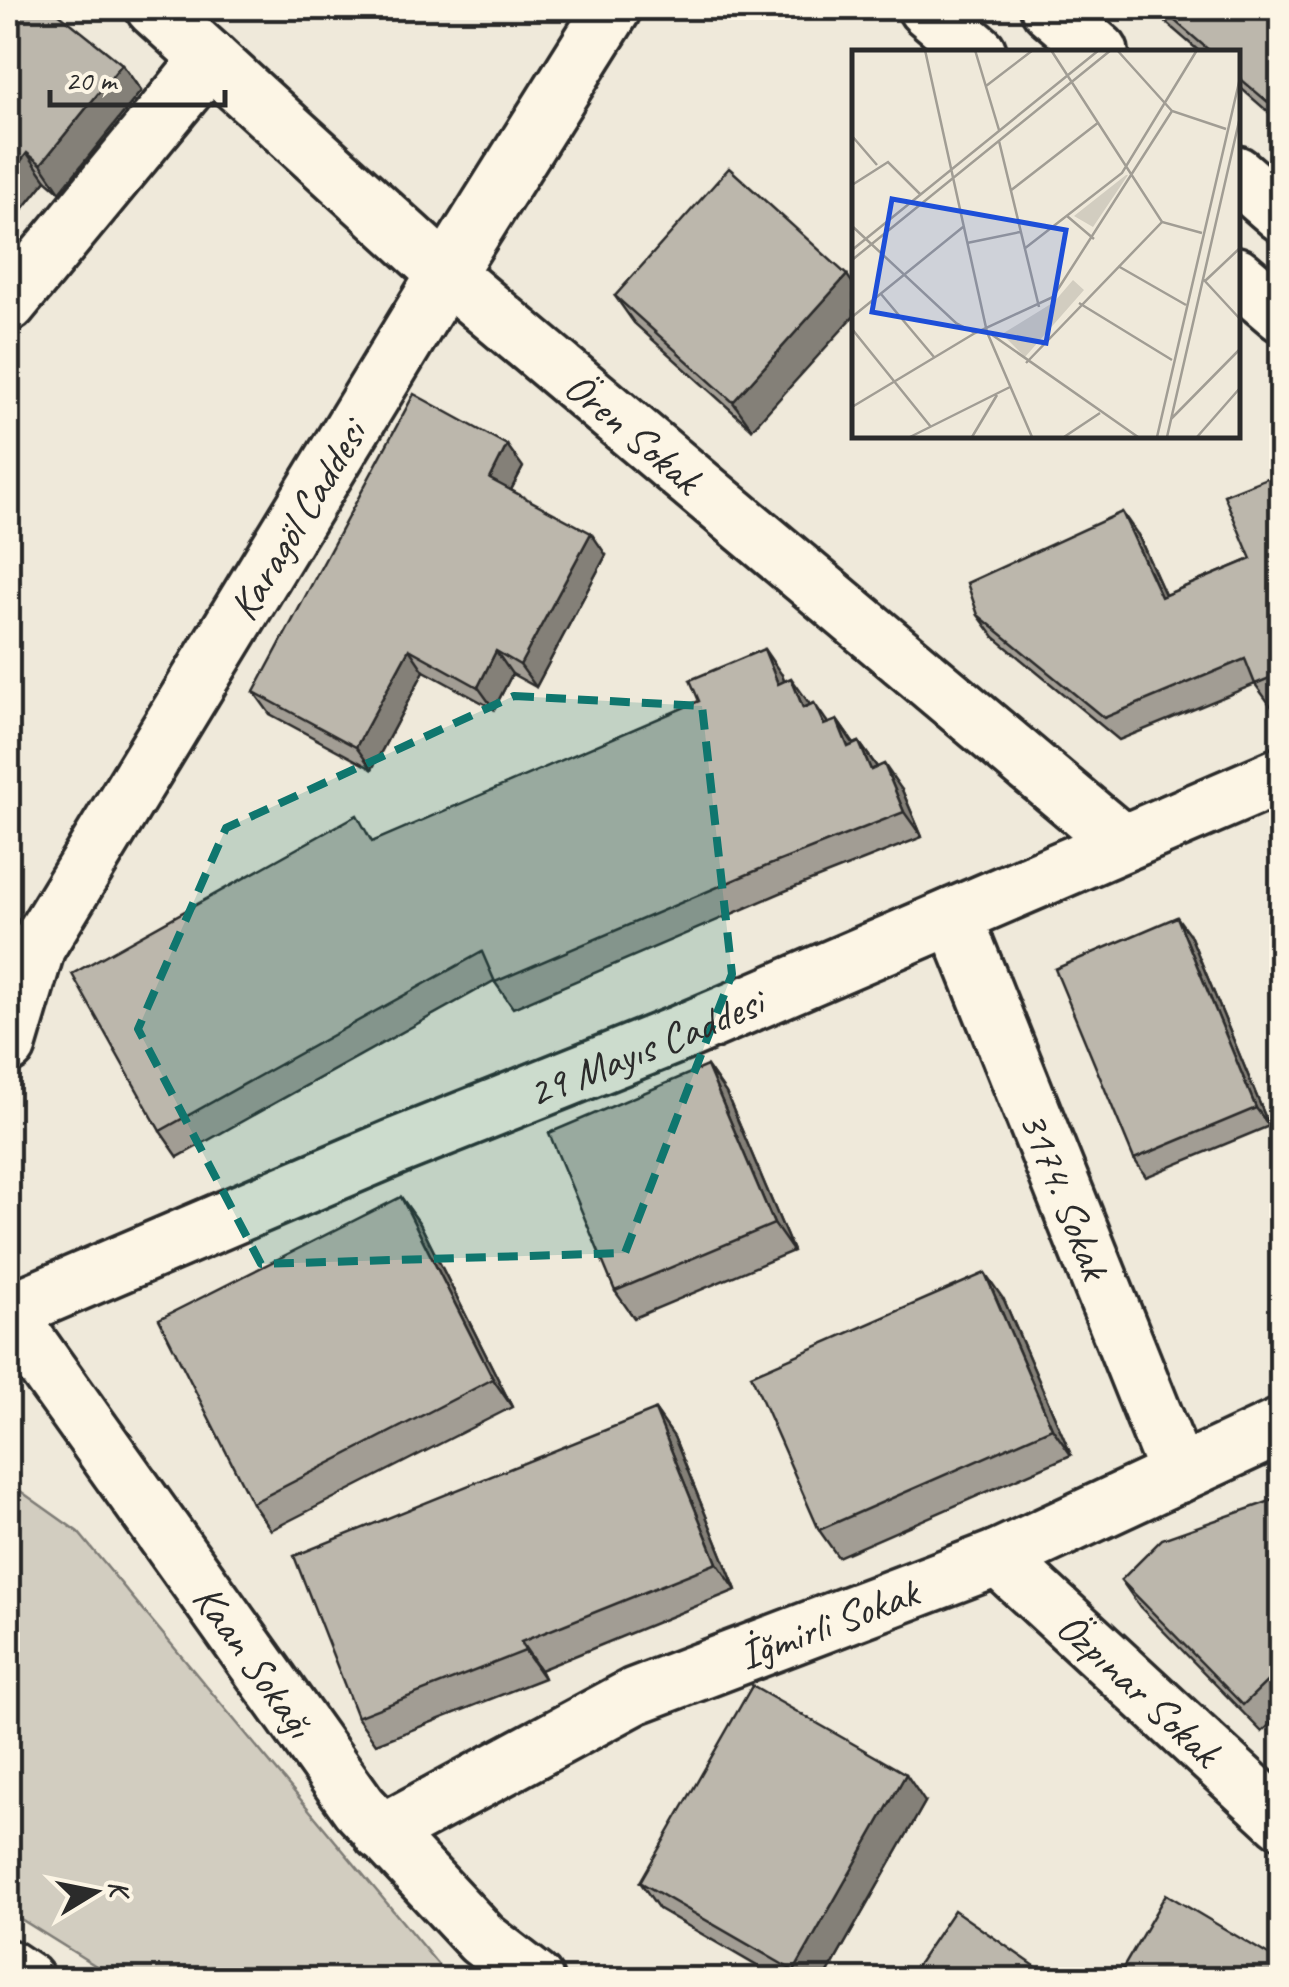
<svg xmlns="http://www.w3.org/2000/svg" width="1289" height="1987" viewBox="0 0 1289 1987" font-family="Caveat,sans-serif">
<style>
.green{fill:#d2cdc0;stroke:#7e7c76;stroke-width:2.5}
.lines{fill:none;stroke-linecap:round;stroke-linejoin:round}
.street-casing{stroke:#2b2b2b;stroke-width:62}
.secondary-casing{stroke:#2b2b2b;stroke-width:62}
.street{stroke:#fcf5e5;stroke-width:55}
.secondary{stroke:#fcf5e5;stroke-width:55}
.wall{fill:#a29d94;stroke:#2b2b2b;stroke-width:2.5}
.shaded-wall{fill:#848078;stroke:#2b2b2b;stroke-width:2.5}
.building{fill:#bcb7ac;stroke:#2b2b2b;stroke-width:2.5}
.marked{fill:#0f766e;fill-opacity:0.2;stroke:#0f766e;stroke-width:8;stroke-dasharray:20 12;stroke-linejoin:round}
.labels{text-anchor:middle;stroke-width:10;stroke-linejoin:round;paint-order:stroke}
.street-label{font-size:42px;fill:#2b2b2b;stroke:#fcf5e5}
.inset-road{fill:none;stroke:#a19d94;stroke-width:2.5}
.view{fill:#1d4ed8;fill-opacity:0.15;stroke:#1d4ed8;stroke-width:5}
.inset-edge{fill:none;stroke:#2b2b2b;stroke-width:5}
</style>
<rect width="100%" height="100%" fill="#efe9da"/>
<filter id="ink" filterUnits="userSpaceOnUse"><feTurbulence type="fractalNoise" baseFrequency=".01" numOctaves="2"/><feDisplacementMap in="SourceGraphic" scale="20" xChannelSelector="R" yChannelSelector="G"/><feConvolveMatrix kernelMatrix="1 2 1 2 8 2 1 2 1" color-interpolation-filters="sRGB"/></filter>
<g filter="url(#ink)">
<!-- green -->
<path class="green" d="M 9,1483 L 78,1532 L 450,1979 L 117,1979 L 8,1911 Z"/>
<g class="lines">
<!-- street casing -->
<g class="street-casing">
<g id="street">
<path id="s1" d="M 154,8 L 446,274 L 1122,843"/>
<path d="M 8,304 L 210,59"/>
<path id="s2" d="M 954,916 L 1178,1475"/>
<path id="s3" d="M 8,1045 L 37,947 L 446,274 L 613,8"/>
<path id="s4" d="M 8,1314 L 359,1807 L 482,1939 L 535,1980"/>
<path id="s5" d="M 998,1558 L 1282,1820"/>
<path id="s6" d="M 381,1833 L 635,1696 L 998,1558 L 1282,1426"/>
</g>
</g>
<!-- secondary casing -->
<g class="secondary-casing">
<g id="secondary">
<path d="M 926,8 L 978,52"/>
<path d="M 1049,8 L 1100,52"/>
<path d="M 1236,174 L 1282,214"/>
<path d="M 1236,275 L 1282,314"/>
<path id="s7" d="M 8,1312 L 395,1147 L 681,1033 L 1282,775"/>
<path d="M 8,1968 L 26,1980"/>
</g>
</g>
<!-- street -->
<use href="#street" class="street"/>
<!-- secondary -->
<use href="#secondary" class="secondary"/>
</g>
<!-- wall -->
<path class="wall" d="M 8,8 L 122,64 L 141,91 L 60,192 L 46,180 L 8,228 Z
M 1149,8 L 1282,8 L 1282,124 L 1236,84 L 1236,52 L 1200,52 Z
M 847,275 L 752,429 L 634,323 L 615,296 Z
M 523,467 L 511,490 L 606,555 L 536,687 L 512,674 L 494,709 L 424,671 L 372,769 L 270,714 L 254,692 Z
M 1282,472 L 1282,702 L 1271,706 L 1255,684 L 1119,740 L 994,637 L 978,615 L 1138,535 L 1165,595 L 1251,559 Z
M 782,675 L 784,681 L 829,724 L 837,720 L 854,744 L 859,742 L 877,767 L 902,790 L 922,837 L 785,891 L 513,1008 L 494,981 L 178,1157 L 160,1131 L 375,841 Z
M 1190,935 L 1269,1126 L 1146,1177 L 1134,1159 Z
M 707,1066 L 726,1093 L 793,1251 L 634,1318 L 615,1291 Z
M 401,1197 L 420,1224 L 512,1407 L 271,1530 L 252,1503 Z
M 1004,1300 L 1071,1455 L 838,1557 L 819,1530 Z
M 655,1410 L 674,1437 L 736,1590 L 540,1670 L 544,1678 L 376,1744 L 357,1717 Z
M 1282,1497 L 1282,1713 L 1262,1732 L 1140,1607 L 1121,1580 Z
M 925,1802 L 824,1980 L 781,1980 L 659,1909 L 640,1882 Z"/>
<!-- shaded-wall -->
<path class="shaded-wall" d="M 122,64 L 141,91 L 60,192 L 41,164 Z
M 27,153 L 46,180 L 8,228 L 8,177 Z
M 847,275 L 854,285 L 854,316 L 752,429 L 733,402 Z
M 507,445 L 523,467 L 505,501 L 490,479 Z
M 1122,512 L 1138,535 L 1176,619 L 1161,597 Z
M 591,533 L 606,555 L 536,687 L 520,665 Z
M 409,649 L 424,671 L 372,769 L 356,747 Z
M 764,649 L 782,675 L 795,710 L 778,684 Z
M 496,651 L 512,674 L 494,709 L 478,687 Z
M 791,678 L 809,703 L 821,734 L 803,708 Z
M 814,703 L 832,729 L 824,725 Z
M 837,720 L 855,746 L 848,747 Z
M 859,742 L 877,767 L 871,770 Z
M 884,764 L 902,790 L 922,837 L 904,812 Z
M 1177,917 L 1190,935 L 1269,1126 L 1256,1108 Z
M 707,1066 L 726,1093 L 793,1251 L 774,1224 Z
M 401,1197 L 420,1224 L 512,1407 L 493,1379 Z
M 985,1273 L 1004,1300 L 1071,1455 L 1052,1428 Z
M 655,1410 L 674,1437 L 736,1590 L 717,1563 Z
M 521,1642 L 540,1670 L 544,1678 L 525,1651 Z
M 906,1774 L 925,1802 L 824,1980 L 800,1980 L 794,1971 Z"/>
<!-- building -->
<path class="building" d="M 8,8 L 52,8 L 122,64 L 41,164 L 27,153 L 8,177 Z
M 1160,8 L 1282,8 L 1282,114 L 1236,75 L 1236,52 L 1211,52 Z
M 729,168 L 847,275 L 733,402 L 615,296 Z
M 414,394 L 507,445 L 490,479 L 591,533 L 520,665 L 496,651 L 478,687 L 409,649 L 356,747 L 254,692 Z
M 1282,472 L 1282,673 L 1255,684 L 1245,659 L 1104,718 L 978,615 L 967,583 L 1122,512 L 1161,597 L 1251,559 L 1224,495 Z
M 764,649 L 778,684 L 791,678 L 803,708 L 814,703 L 824,725 L 837,720 L 848,747 L 859,742 L 871,770 L 884,764 L 904,812 L 767,866 L 495,982 L 482,952 L 160,1131 L 72,974 L 357,815 L 372,842 L 699,701 L 690,680 Z
M 1177,917 L 1256,1108 L 1134,1159 L 1055,969 Z
M 707,1066 L 774,1224 L 615,1291 L 549,1133 Z
M 401,1197 L 493,1379 L 252,1503 L 159,1319 Z
M 985,1273 L 1052,1428 L 819,1530 L 751,1375 Z
M 655,1410 L 717,1563 L 521,1642 L 525,1651 L 357,1717 L 294,1556 Z
M 1282,1497 L 1282,1667 L 1243,1705 L 1121,1580 L 1162,1539 Z
M 752,1686 L 906,1774 L 794,1971 L 640,1882 Z
M 1166,1894 L 1282,1963 L 1282,1980 L 1116,1980 Z
M 954,1910 L 1055,1980 L 907,1980 Z"/>
</g>
<!-- marked area -->
<path class="marked" d="M 514,696 L 702,706 L 732,974 L 625,1253 L 261,1264 L 138,1029 L 226,828 Z"/>
<g class="labels">
<!-- street labels -->
<g class="street-label">
<text dy="15" stroke="none"><textPath href="#s1" startOffset="640">Ören Sokak</textPath></text>
<text dy="15" stroke="none"><textPath href="#s3" startOffset="602">Karagöl Caddesi</textPath></text>
<text dy="15" stroke="none"><textPath href="#s7" startOffset="690">29 Mayıs Caddesi</textPath></text>
<text dy="15" stroke="none"><textPath href="#s2" startOffset="300">3174. Sokak</textPath></text>
<text dy="15" stroke="none"><textPath href="#s6" startOffset="495">İğmirli Sokak</textPath></text>
<text dy="15" stroke="none"><textPath href="#s4" startOffset="425">Kaan Sokağı</textPath></text>
<text dy="15" stroke="none"><textPath href="#s5" startOffset="192">Özpınar Sokak</textPath></text>
</g>
</g>
<!-- overview -->
<g transform="translate(852 50)">
<rect width="388" height="388" fill="#efe9da"/>
<path d="M 276,125 L 241,177 L 222,166 L 274,125 ZM 221,230 L 232,240 L 173,307 L 150,284 L 202,252 Z" fill="#d2cdc0"/>
<path class="inset-road" d="M 73,0 L 135,282 L 180,387M 123,0 L 147,80M 199,0 L 310,172 L 350,183M 265,0 L 320,61 L 374,79M 134,36 L 181,0M 0,86 L 25,115M 147,91 L 187,257M 0,135 L 36,112 L 68,144M 158,141 L 247,72M 215,166 L 242,189M 0,176 L 104,273 L 123,283M 115,193 L 168,182M 172,199 L 270,123 L 345,0M 0,200 L 247,0M 0,210 L 259,0M 266,216 L 334,255M 351,229 L 388,269M 353,231 L 388,198M 29,244 L 82,307M 227,253 L 320,310M 0,267 L 111,177M 0,279 L 79,377M 136,282 L 286,387M 174,313 L 310,172M 0,357 L 123,283 L 201,247 L 320,61M 319,369 L 388,299M 58,387 L 158,337M 120,387 L 145,345M 212,387 L 248,363M 305,387 L 388,28M 315,387 L 388,67M 345,387 L 388,338"/>
<path class="view" d="M 40,149 L 214,180 L 194,293 L 20,262 Z"/>
<rect width="388" height="388" class="inset-edge"/>
</g>
<!-- margin -->
<rect width="1289" height="1987" fill="none" stroke="#fcf5e5" stroke-width="40"/>
<rect x="20" y="20" width="1249" height="1947" fill="none" stroke="#2b2b2b" stroke-width="4" filter="url(#ink)"/>
<!-- north arrow -->
<g transform="translate(95 1892) rotate(80)" stroke="#fcf5e5" stroke-width="8" paint-order="stroke">
<path d="M0-8L18 38L0 25L-18 38Z" fill="#2b2b2b"/>
<text y="-15" font-size="28" font-weight="bold" text-anchor="middle" fill="#2b2b2b">K</text>
</g>
<!-- scale -->
<path d="M50 90v15h175v-15" fill="none" stroke="#2b2b2b" stroke-width="5"/>
<text x="65" y="90" font-size="30" fill="#2b2b2b" stroke="#fcf5e5" stroke-width="8" paint-order="stroke">20 m</text>
</svg>
